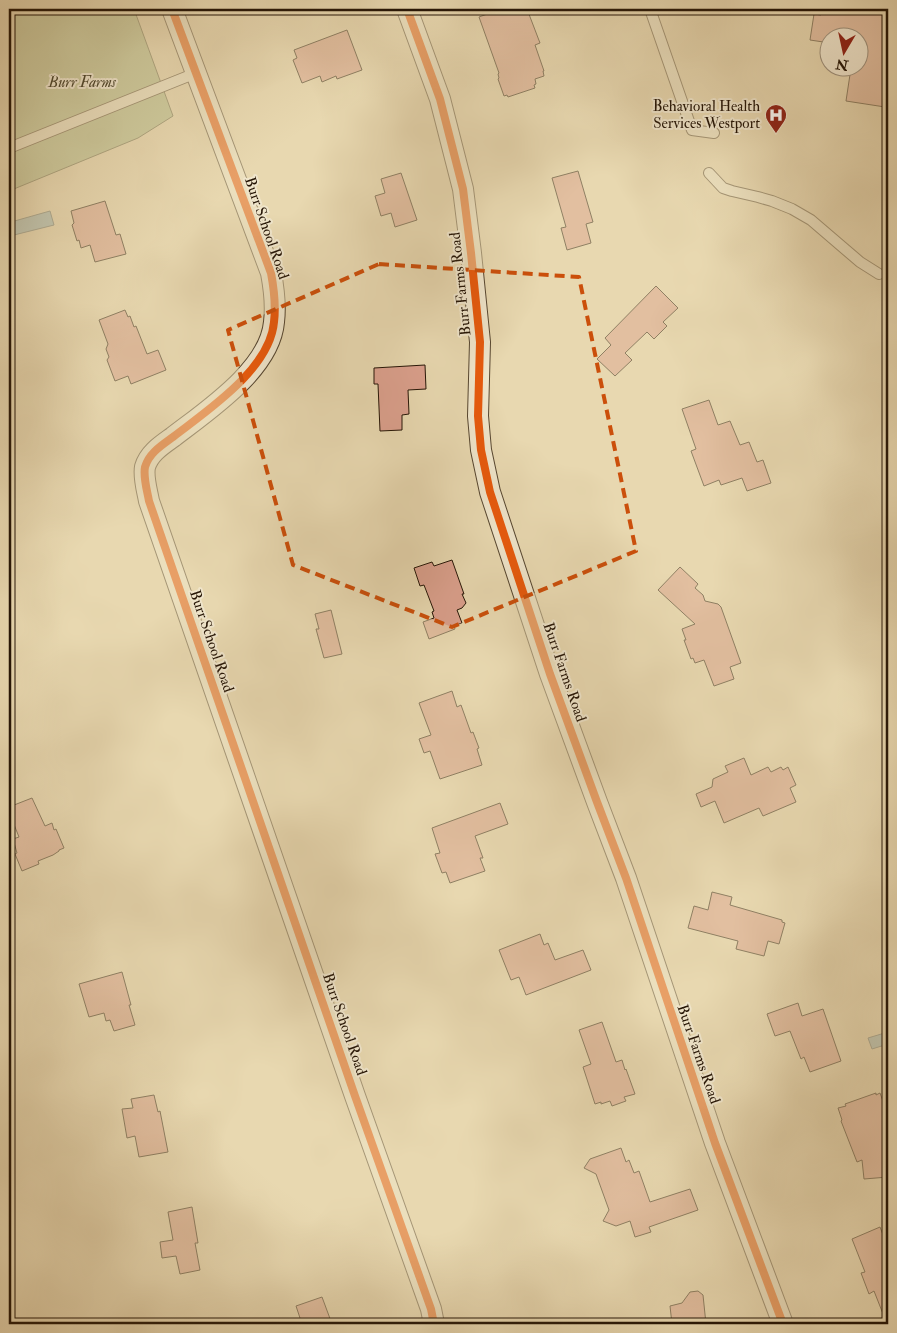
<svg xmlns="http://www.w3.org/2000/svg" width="897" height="1333" viewBox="0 0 897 1333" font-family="'IM FELL Double Pica',serif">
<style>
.green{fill:#b4bf8d;stroke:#6c6a4a}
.water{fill:#9cb7b7;stroke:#6c7670}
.building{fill:#dba08d;stroke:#251506}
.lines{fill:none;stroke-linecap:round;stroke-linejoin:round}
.lane-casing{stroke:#564630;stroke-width:12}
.street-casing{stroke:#564630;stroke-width:22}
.lane{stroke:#f0e6cc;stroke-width:10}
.street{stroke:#f0e6cc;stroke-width:20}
.cycleway-casing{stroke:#f0e6cc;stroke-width:11}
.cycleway{stroke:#e8590c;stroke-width:8}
.marked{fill:none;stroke:#cb4f0b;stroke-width:4;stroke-dasharray:10 6;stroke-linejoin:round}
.labels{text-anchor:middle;stroke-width:4;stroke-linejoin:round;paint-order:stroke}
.park-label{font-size:15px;font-style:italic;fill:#50482e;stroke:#f0e6cc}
.poi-label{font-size:15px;fill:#251506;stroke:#f0e6cc;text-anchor:end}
.street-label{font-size:15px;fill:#251506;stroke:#f0e6cc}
</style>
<rect width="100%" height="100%" fill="#e8d8b0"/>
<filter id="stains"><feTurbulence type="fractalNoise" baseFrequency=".004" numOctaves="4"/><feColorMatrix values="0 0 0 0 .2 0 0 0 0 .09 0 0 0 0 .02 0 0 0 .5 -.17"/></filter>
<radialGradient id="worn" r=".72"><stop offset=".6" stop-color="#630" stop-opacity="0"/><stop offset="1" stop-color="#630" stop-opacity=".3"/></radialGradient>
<!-- green -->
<path class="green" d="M 9,9 L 134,9 L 173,116 L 138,138 L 9,191 Z"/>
<!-- water -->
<path class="water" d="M 50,211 L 54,225 L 14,235 L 11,222 Z
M 888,1032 L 888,1044 L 872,1049 L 868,1038 Z"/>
<!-- building -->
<path class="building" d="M 501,9 L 527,9 L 540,43 L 535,45 L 544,71 L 543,71 L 544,76 L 535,79 L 536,84 L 534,85 L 535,88 L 508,97 L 507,95 L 504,96 L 498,79 L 499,78 L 498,74 L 499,73 L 479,17 Z
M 821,9 L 888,9 L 888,86 L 885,107 L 846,101 L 851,68 L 860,68 L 860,38 L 830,38 L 830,43 L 810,40 L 814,14 L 821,15 Z
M 347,30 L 362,70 L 337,79 L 336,76 L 322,82 L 320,76 L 302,83 L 293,60 L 297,58 L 294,50 Z
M 578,171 L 593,222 L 586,224 L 591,243 L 567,250 L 561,228 L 566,227 L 552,178 Z
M 401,173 L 417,220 L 395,227 L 391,213 L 381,216 L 375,196 L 385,193 L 381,179 Z
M 105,201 L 116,235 L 120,234 L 126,254 L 95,262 L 90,245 L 81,248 L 79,240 L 77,241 L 72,225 L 74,223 L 71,211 Z
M 656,286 L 678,308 L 663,322 L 667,326 L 654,339 L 647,332 L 625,353 L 632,360 L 615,376 L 597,359 L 611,345 L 605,338 Z
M 125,310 L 128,317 L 130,316 L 134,327 L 136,326 L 147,354 L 158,350 L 166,370 L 131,384 L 128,376 L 115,381 L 107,360 L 109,357 L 106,349 L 108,344 L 99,320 Z
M 425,365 L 426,389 L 408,390 L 409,414 L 402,415 L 402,430 L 380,431 L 378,384 L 374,384 L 374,368 Z
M 709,400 L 718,425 L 730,421 L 740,445 L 749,442 L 757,462 L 763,460 L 771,483 L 747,491 L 742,478 L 721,485 L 719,480 L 704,486 L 691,451 L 696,449 L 682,409 Z
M 452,560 L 464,594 L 462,594 L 466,603 L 462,608 L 457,610 L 462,623 L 454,626 L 455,629 L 429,639 L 423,622 L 434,618 L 432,612 L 434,611 L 424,585 L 420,586 L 414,568 L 432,562 L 434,566 Z
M 680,567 L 698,584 L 695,588 L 703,595 L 705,601 L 718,604 L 721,607 L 741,663 L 730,667 L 734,679 L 714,686 L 704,660 L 695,663 L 693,658 L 691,659 L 684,640 L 686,640 L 682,629 L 695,624 L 658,590 Z
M 331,610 L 342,654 L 324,658 L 316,629 L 319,629 L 315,614 Z
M 452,691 L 457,707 L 461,705 L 471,733 L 473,732 L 479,748 L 477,749 L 482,765 L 440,779 L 430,751 L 424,753 L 419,739 L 431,735 L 419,703 Z
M 744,758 L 751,775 L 768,767 L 771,772 L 781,767 L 783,770 L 788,767 L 796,785 L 790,788 L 796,802 L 763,816 L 759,808 L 724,823 L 715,801 L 701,807 L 696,794 L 712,787 L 713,779 L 728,772 L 725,766 Z
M 32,798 L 45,826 L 52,823 L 54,830 L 56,829 L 64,848 L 59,850 L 59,851 L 53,855 L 38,861 L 39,864 L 22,871 L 15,854 L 17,853 L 13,839 L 19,837 L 9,812 L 9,807 Z
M 500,803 L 508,824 L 475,836 L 483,858 L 480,858 L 485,871 L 450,883 L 446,872 L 442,873 L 435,854 L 440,853 L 432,828 Z
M 712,892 L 732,897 L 730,905 L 782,920 L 782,922 L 785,923 L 779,944 L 768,941 L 764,956 L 736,949 L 738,941 L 688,928 L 694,906 L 708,910 Z
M 540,934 L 544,945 L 548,943 L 555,960 L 583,950 L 591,970 L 526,995 L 519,977 L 511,980 L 499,950 Z
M 122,972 L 131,1005 L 129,1005 L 135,1025 L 114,1031 L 110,1020 L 106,1021 L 104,1013 L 89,1017 L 79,984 Z
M 798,1003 L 802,1016 L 823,1009 L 841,1061 L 810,1072 L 804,1057 L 801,1059 L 790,1031 L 775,1036 L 767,1014 Z
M 602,1022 L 616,1062 L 622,1060 L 625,1070 L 626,1069 L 635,1094 L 624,1097 L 626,1101 L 612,1106 L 610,1101 L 601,1104 L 601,1102 L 595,1104 L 583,1067 L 591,1064 L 579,1030 Z
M 876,1093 L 876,1095 L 880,1093 L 888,1115 L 888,1125 L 884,1126 L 888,1139 L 888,1177 L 864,1179 L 862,1160 L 857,1162 L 841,1121 L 842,1120 L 838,1108 L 846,1106 L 845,1104 Z
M 154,1095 L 158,1112 L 160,1111 L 168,1152 L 139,1157 L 135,1136 L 127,1138 L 122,1109 L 133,1108 L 131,1099 Z
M 621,1148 L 626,1162 L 629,1160 L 634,1173 L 639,1171 L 650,1202 L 690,1189 L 698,1210 L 649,1227 L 651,1232 L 635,1237 L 630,1221 L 616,1226 L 603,1221 L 609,1210 L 596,1174 L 584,1168 L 590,1159 Z
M 192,1207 L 198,1243 L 195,1243 L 200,1270 L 180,1274 L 176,1256 L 162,1258 L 160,1242 L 173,1240 L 168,1212 Z
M 880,1227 L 888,1248 L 888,1324 L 887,1324 L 874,1291 L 869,1294 L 861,1273 L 865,1272 L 852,1239 Z
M 698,1291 L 703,1295 L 706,1324 L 672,1324 L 670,1306 L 682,1303 L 690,1292 Z
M 322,1297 L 332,1324 L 302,1324 L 296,1306 Z"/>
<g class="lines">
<!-- lane casing -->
<g class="lane-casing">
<path id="lane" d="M 650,9 L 692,130 L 714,133
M 9,148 L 196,73
M 709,173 L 723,188 L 732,191 L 758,197 L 772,201 L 792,209 L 811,220 L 860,262 L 879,274"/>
</g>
<!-- street casing -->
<g class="street-casing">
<path id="street" d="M 172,9 L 271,273 C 274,289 276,306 274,322 C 270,369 208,410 173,437 C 162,445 149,453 145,467 C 143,477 147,490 149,501 L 355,1096 L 431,1309 L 434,1324
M 407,9 L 440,99 L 463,189 L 471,253 L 480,342 L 478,416 L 481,450 L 490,492 L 550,674 L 597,802 L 626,878 L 715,1143 L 783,1324"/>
</g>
<!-- lane -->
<use href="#lane" class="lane"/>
<!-- street -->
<use href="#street" class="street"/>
<!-- cycleway casing -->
<g class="cycleway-casing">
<path id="cycleway" d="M 172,9 L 271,273 C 274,289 276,306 274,322 C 270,369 208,410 173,437 C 162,445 149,453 145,467 C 143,477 147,490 149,501 L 355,1096 L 431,1309 L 434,1324
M 407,9 L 440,99 L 463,189 L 471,253 L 480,342 L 478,416 L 481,450 L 490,492 L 550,674 L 597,802 L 626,878 L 715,1143 L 783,1324"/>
</g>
<!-- cycleway -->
<use href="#cycleway" class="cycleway"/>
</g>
<!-- marked area -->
<path d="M0 0H897V1333H0ZM 379,264 L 579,277 L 636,551 L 452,627 L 293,565 L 228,330 Z" fill="#e8d8b0" fill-opacity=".55" fill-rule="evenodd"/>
<path class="marked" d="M 379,264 L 579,277 L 636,551 L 452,627 L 293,565 L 228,330 Z"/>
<!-- icons -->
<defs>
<g id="hospital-pin" transform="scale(1.125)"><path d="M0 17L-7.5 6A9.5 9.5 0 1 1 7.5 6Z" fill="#8f2418" stroke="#f0e6cc"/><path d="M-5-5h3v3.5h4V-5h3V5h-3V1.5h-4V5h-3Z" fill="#fff"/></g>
</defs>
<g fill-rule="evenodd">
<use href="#hospital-pin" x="776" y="115"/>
</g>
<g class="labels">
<!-- park labels -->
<g class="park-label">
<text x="82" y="87">Burr Farms</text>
</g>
<!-- poi labels -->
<g class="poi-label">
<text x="760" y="111">Behavioral Health<tspan x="760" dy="17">Services Westport</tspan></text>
</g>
<!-- street labels -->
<g class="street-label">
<text transform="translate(267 228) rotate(71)" y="5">Burr School Road</text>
<text transform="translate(460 284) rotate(-96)" y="5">Burr Farms Road</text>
<text transform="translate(212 641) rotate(71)" y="5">Burr School Road</text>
<text transform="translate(565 672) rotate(71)" y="5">Burr Farms Road</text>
<text transform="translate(345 1024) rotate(71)" y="5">Burr School Road</text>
<text transform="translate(699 1054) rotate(71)" y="5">Burr Farms Road</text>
</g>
</g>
<!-- margin -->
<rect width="897" height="1333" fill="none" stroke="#e8d8b0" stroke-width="30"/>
<rect x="10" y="10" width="877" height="1313" fill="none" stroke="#251506" stroke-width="2.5"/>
<rect x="15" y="15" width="867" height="1303" fill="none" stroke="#251506"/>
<!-- north arrow -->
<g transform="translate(844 52) rotate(189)"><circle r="24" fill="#f0e6cc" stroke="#9f927d"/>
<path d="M0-4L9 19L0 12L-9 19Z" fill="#8f2418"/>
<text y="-8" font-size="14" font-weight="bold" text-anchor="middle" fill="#251506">N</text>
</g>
<rect width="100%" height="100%" filter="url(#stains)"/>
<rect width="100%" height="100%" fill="url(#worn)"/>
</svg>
